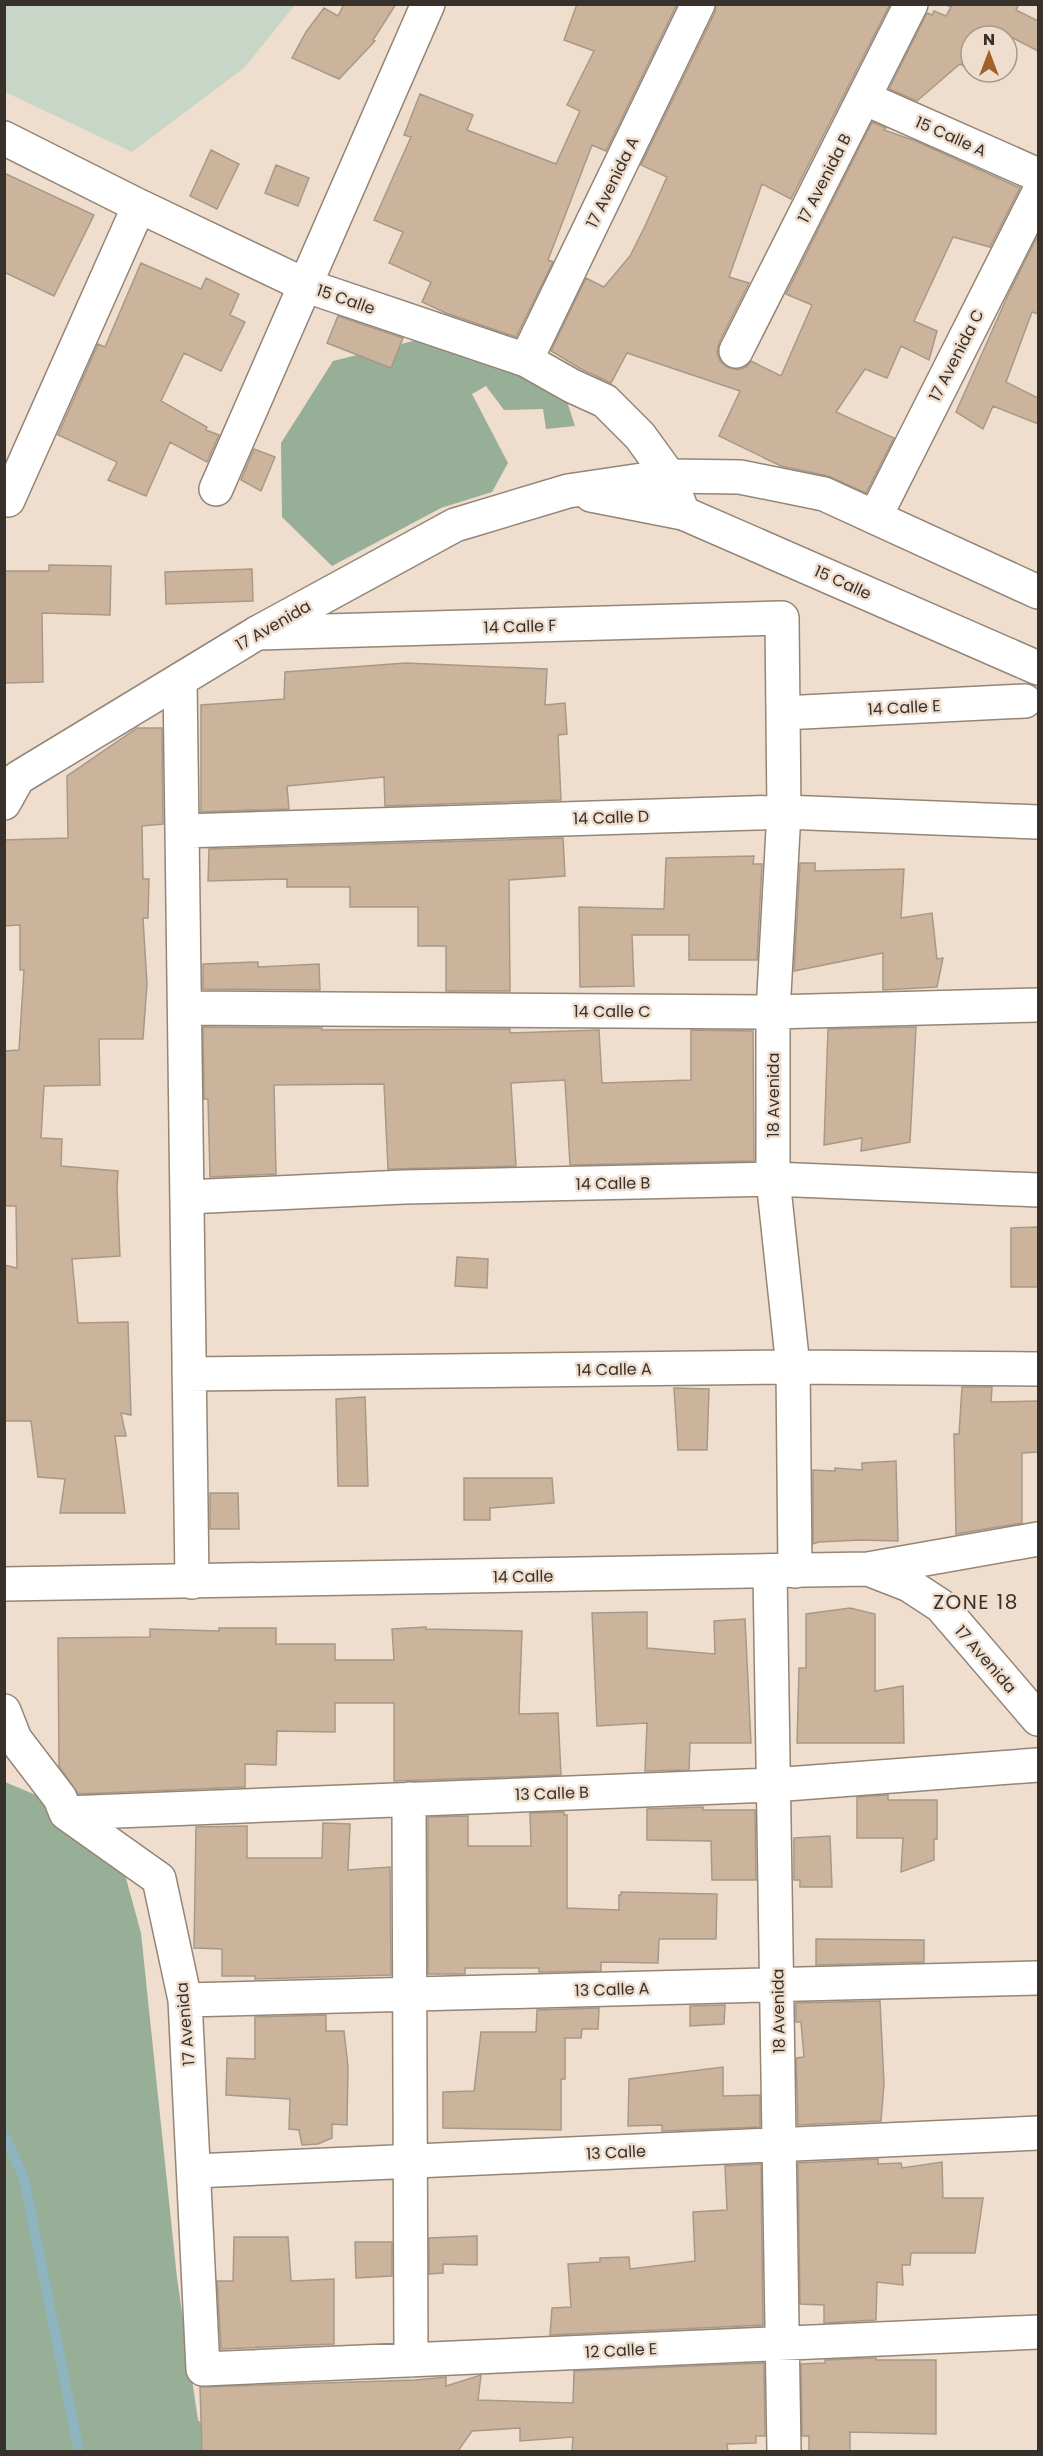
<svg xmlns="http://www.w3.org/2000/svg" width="1043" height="2456" viewBox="0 0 1043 2456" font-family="Poppins,sans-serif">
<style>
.green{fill:#c7d6c7}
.forest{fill:#97af97}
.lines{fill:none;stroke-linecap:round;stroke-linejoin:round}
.stream{stroke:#8eb4bf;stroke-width:10}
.building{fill:#cbb49b;stroke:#a79989;stroke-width:1.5}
.minor-casing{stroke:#948576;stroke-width:36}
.tertiary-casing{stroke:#948576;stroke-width:36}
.minor{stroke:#fff;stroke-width:33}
.tertiary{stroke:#fff;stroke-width:33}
.labels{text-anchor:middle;stroke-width:5;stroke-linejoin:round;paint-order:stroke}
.street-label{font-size:16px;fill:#38312b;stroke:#efdece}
.quarter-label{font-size:20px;letter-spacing:1.5px;fill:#38312b;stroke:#efdece}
</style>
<rect width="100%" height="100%" fill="#efdece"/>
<!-- green -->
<path class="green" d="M 5,4 L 295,4 L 295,5 L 244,68 L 132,152 L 5,92 Z"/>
<!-- forest -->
<path class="forest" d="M 417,340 L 562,386 L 575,426 L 546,429 L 543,409 L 504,410 L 486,386 L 472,394 L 508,463 L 492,492 L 441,508 L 332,566 L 282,517 L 281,443 L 333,361 Z
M 5,1782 L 112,1827 L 141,1933 L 177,2278 L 198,2420 L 231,2451 L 5,2452 Z"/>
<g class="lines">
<!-- stream -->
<path class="stream" d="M 4,2134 L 24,2178 L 79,2452"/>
</g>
<!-- building -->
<path class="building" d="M 344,4 L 396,4 L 373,40 L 375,41 L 339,79 L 292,58 L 306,32 L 324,8 L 338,16 Z
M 577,4 L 677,4 L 606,151 L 592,145 L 548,260 L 553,262 L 516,337 L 446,313 L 422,302 L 431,282 L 389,263 L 403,232 L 374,220 L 411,137 L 404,135 L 420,94 L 473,115 L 467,130 L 556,164 L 580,111 L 567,105 L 594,51 L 564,40 Z
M 716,4 L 890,4 L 791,199 L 762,184 L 729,277 L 749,283 L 719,343 L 717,353 L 720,361 L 727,367 L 738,370 L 746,367 L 751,361 L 781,376 L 812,305 L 786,294 L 872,122 L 886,128 L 884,130 L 918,142 L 1020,188 L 990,247 L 953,237 L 914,321 L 937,331 L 929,360 L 901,346 L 887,378 L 865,369 L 836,412 L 894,438 L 866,493 L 828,476 L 781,466 L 719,436 L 740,391 L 627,353 L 611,383 L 581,369 L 551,351 L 586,278 L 604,287 L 630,256 L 646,224 L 667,177 L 641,165 L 715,12 Z
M 945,4 L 1019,4 L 1016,10 L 1038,21 L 1038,51 L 1003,33 L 1002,36 L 971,36 L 971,70 L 960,64 L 917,101 L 889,89 L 927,13 L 932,15 L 934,11 L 946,16 L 951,7 Z
M 211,150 L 239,164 L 217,209 L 190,196 Z
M 276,165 L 309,178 L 298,206 L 265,193 Z
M 4,173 L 94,215 L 54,296 L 4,272 Z
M 1038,235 L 1038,314 L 1032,312 L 1006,382 L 1038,398 L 1038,424 L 993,406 L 983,429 L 956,412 L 1009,293 Z
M 141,263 L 201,289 L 206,278 L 239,294 L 230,315 L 245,322 L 221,371 L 184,353 L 161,401 L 207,427 L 206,430 L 219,435 L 207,462 L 170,442 L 146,496 L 108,480 L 117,462 L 58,435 L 98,344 L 105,347 Z
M 338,316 L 403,338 L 391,368 L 327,343 Z
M 254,449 L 275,457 L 261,491 L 241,480 Z
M 49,565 L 111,566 L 110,615 L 42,613 L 43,682 L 4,683 L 4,571 L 49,571 Z
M 252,569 L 253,601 L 166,604 L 165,572 Z
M 406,663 L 547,669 L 545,705 L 565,703 L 567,734 L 558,735 L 561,800 L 385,806 L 384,777 L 287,786 L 289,809 L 201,812 L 201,705 L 284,699 L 285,672 Z
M 137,728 L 162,728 L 163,824 L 142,826 L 143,879 L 149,879 L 148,918 L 143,918 L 147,984 L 143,1039 L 99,1039 L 100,1085 L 44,1086 L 41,1138 L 62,1139 L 61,1166 L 118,1171 L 117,1188 L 120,1256 L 72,1259 L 78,1323 L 128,1322 L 131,1415 L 121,1413 L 126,1436 L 115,1436 L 125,1513 L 60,1513 L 65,1479 L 38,1477 L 31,1421 L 4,1421 L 4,1265 L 17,1268 L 16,1206 L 4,1206 L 4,1051 L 19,1050 L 24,970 L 20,970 L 20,925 L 4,926 L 4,840 L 68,838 L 67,776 Z
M 563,838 L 565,876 L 509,880 L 510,991 L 446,991 L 446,946 L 418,946 L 418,907 L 350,907 L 350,887 L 287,887 L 287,879 L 208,881 L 209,849 Z
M 754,856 L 753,864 L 762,864 L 757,960 L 689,960 L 689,935 L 632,935 L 634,986 L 580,987 L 579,907 L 664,909 L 666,858 Z
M 800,863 L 815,863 L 815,871 L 904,869 L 901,918 L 932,913 L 937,959 L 943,958 L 937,987 L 883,990 L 883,953 L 794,971 Z
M 258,962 L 258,967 L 319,964 L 320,990 L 203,989 L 203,964 Z
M 203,1027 L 322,1028 L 322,1030 L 510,1029 L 510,1033 L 599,1030 L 602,1083 L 691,1080 L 691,1030 L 753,1031 L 754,1161 L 570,1165 L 565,1080 L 511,1083 L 516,1166 L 388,1169 L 384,1084 L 274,1085 L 276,1174 L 210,1177 L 208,1099 L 204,1099 Z
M 916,1027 L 910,1142 L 861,1151 L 862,1138 L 824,1145 L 828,1029 Z
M 1038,1227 L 1038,1287 L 1011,1287 L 1011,1228 Z
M 457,1257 L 488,1259 L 487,1288 L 455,1286 Z
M 962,1387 L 992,1387 L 991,1402 L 1038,1401 L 1038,1452 L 1022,1453 L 1022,1523 L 956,1534 L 954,1434 L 959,1434 Z
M 674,1388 L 709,1389 L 707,1450 L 678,1450 Z
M 365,1397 L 368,1486 L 338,1486 L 336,1399 Z
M 896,1461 L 898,1541 L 861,1540 L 819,1542 L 813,1544 L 813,1470 L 835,1471 L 835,1468 L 862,1470 L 862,1463 Z
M 464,1478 L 552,1478 L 554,1503 L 490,1508 L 490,1520 L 464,1520 Z
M 210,1493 L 238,1493 L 239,1529 L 210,1529 Z
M 850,1608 L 875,1614 L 875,1691 L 903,1686 L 904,1743 L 797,1743 L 799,1668 L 806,1668 L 806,1614 Z
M 647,1612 L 647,1648 L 715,1654 L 714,1621 L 745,1619 L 751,1743 L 690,1743 L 689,1770 L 645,1771 L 647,1723 L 597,1726 L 592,1613 Z
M 426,1627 L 426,1629 L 522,1631 L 519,1714 L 558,1713 L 561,1775 L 394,1781 L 394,1703 L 335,1703 L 335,1732 L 277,1731 L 276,1765 L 245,1764 L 245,1787 L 78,1794 L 59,1766 L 58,1638 L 150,1637 L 150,1629 L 219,1631 L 219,1628 L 276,1628 L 276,1644 L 335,1644 L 335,1660 L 394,1660 L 392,1629 Z
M 888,1795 L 888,1800 L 937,1800 L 937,1839 L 934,1839 L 934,1860 L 901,1872 L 903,1838 L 857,1838 L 857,1797 Z
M 703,1807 L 703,1810 L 755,1810 L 756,1880 L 712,1880 L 711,1841 L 647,1840 L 647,1809 Z
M 564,1812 L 564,1815 L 567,1815 L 567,1908 L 619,1910 L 619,1895 L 621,1895 L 621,1892 L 717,1894 L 716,1939 L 659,1939 L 658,1963 L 601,1962 L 601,1971 L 539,1972 L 539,1968 L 465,1968 L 465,1974 L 428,1974 L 428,1817 L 468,1816 L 468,1846 L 531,1846 L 530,1813 Z
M 323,1823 L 350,1824 L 348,1870 L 390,1867 L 391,1975 L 255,1979 L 255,1976 L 222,1976 L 222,1949 L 194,1948 L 196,1827 L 247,1826 L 247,1858 L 322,1858 Z
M 830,1836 L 832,1887 L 800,1887 L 800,1880 L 794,1880 L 794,1838 Z
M 816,1939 L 924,1940 L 924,1962 L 816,1965 Z
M 880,2001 L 884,2083 L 881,2121 L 798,2125 L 796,2058 L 804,2057 L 801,2022 L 796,2022 L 796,2003 Z
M 725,2005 L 724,2024 L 690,2026 L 690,2006 Z
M 599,2008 L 598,2029 L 582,2029 L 581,2038 L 565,2038 L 565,2079 L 561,2079 L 561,2130 L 443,2128 L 443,2092 L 474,2091 L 481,2032 L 536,2032 L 537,2010 Z
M 326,2015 L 326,2031 L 344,2031 L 348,2067 L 347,2125 L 332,2124 L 332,2138 L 318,2144 L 302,2145 L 299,2130 L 289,2129 L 290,2099 L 226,2095 L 227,2058 L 255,2059 L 255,2017 Z
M 723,2067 L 723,2096 L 760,2095 L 760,2127 L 662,2131 L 662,2125 L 628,2126 L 629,2079 Z
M 878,2159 L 878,2164 L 901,2163 L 902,2168 L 942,2162 L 943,2198 L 983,2198 L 975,2253 L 911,2253 L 910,2265 L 902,2265 L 903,2285 L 877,2282 L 876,2320 L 824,2323 L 824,2305 L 800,2304 L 798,2163 Z
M 761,2164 L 763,2325 L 550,2335 L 552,2308 L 571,2307 L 568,2264 L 600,2262 L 600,2258 L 629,2257 L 630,2269 L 695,2261 L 693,2212 L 727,2210 L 725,2166 Z
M 477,2236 L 477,2265 L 443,2264 L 443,2273 L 429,2274 L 429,2238 Z
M 234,2237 L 288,2237 L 291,2281 L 334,2279 L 334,2344 L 221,2349 L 217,2281 L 233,2281 Z
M 355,2242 L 392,2242 L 392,2276 L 356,2278 Z
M 876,2358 L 876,2360 L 936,2360 L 936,2434 L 850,2432 L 850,2451 L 809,2451 L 809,2436 L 802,2436 L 801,2364 L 825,2363 L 825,2360 Z
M 764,2363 L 765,2436 L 756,2436 L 756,2443 L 727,2444 L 728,2451 L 572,2451 L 573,2437 L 520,2441 L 520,2428 L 472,2431 L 458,2451 L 202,2451 L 200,2387 L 416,2380 L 446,2377 L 446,2386 L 481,2375 L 478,2400 L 573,2403 L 574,2371 Z"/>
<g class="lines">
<!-- minor casing -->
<g class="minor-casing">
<path id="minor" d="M 864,98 L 1038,175
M 4,138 L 139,206 L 307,286 L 526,360 L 572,386 L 605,401 L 640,436 L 669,476 L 683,513
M 736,351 L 911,4
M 526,360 L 698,4
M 216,489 L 428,4
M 8,500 L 139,206
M 875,517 L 1038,194
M 257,633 L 782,618 L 784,812 L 773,1012 L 773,1179 L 793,1367 L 795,1571
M 180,680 L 192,1582
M 783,713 L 1025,701
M 183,831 L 784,812 L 1038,822
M 185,1008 L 773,1012 L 1038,1005
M 187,1197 L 404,1187 L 773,1179 L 1038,1190
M 189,1374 L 793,1367 L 1038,1369
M 770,1571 L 784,2452
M 4,1711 L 15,1739 L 60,1798 L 66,1813 L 159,1879 L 185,2000 L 203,2369 L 1038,2332
M 409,1799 L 411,2360
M 66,1813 L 773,1785 L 1038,1765
M 185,2000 L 1038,1978
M 194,2171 L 1038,2133"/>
</g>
<!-- tertiary casing -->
<g class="tertiary-casing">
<path id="tertiary" d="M 591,495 L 683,513 L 1038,668
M 4,803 L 18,778 L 257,633 L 455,525 L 568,491 L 669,476 L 740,477 L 824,494 L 1038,592
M 868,1569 L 909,1585 L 941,1606 L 1038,1719
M 4,1584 L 868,1569 L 1038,1539"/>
</g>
<!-- minor -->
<use href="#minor" class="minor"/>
<!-- tertiary -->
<use href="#tertiary" class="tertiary"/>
</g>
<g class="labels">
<!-- street labels -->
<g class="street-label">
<text transform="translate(951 136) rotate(24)" y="6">15 Calle A</text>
<text transform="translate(824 178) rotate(-63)" y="6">17 Avenida B</text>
<text transform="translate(612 182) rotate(-64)" y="6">17 Avenida A</text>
<text transform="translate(346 299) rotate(19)" y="6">15 Calle</text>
<text transform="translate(956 355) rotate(-63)" y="6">17 Avenida C</text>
<text transform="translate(843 582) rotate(24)" y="6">15 Calle</text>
<text transform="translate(273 625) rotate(-30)" y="6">17 Avenida</text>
<text transform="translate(520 626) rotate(-2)" y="6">14 Calle F</text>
<text transform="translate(904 707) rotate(-3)" y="6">14 Calle E</text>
<text transform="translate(611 817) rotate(-2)" y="6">14 Calle D</text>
<text x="612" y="1017">14 Calle C</text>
<text transform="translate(773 1095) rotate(-90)" y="6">18 Avenida</text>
<text transform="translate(613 1183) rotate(-1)" y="6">14 Calle B</text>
<text transform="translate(614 1369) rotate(-1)" y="6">14 Calle A</text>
<text transform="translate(523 1576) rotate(-1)" y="6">14 Calle</text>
<text transform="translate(986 1659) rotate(49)" y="6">17 Avenida</text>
<text transform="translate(552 1793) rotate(-2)" y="6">13 Calle B</text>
<text transform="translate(612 1989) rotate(-2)" y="6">13 Calle A</text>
<text transform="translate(778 2011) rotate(-91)" y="6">18 Avenida</text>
<text transform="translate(185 2024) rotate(-95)" y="6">17 Avenida</text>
<text transform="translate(616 2152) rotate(-3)" y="6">13 Calle</text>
<text transform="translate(621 2350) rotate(-3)" y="6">12 Calle E</text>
</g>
<!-- quarter labels -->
<g class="quarter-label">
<text x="976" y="1609">ZONE 18</text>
</g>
</g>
<!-- border -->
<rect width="1043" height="2456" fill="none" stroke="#38312b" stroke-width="12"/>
<!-- north arrow -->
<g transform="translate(989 54)"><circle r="28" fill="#efdece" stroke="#a6998d" stroke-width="1.5"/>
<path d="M0-4.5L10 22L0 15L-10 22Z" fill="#a06228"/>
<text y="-9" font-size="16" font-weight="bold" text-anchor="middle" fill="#38312b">N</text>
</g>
</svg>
